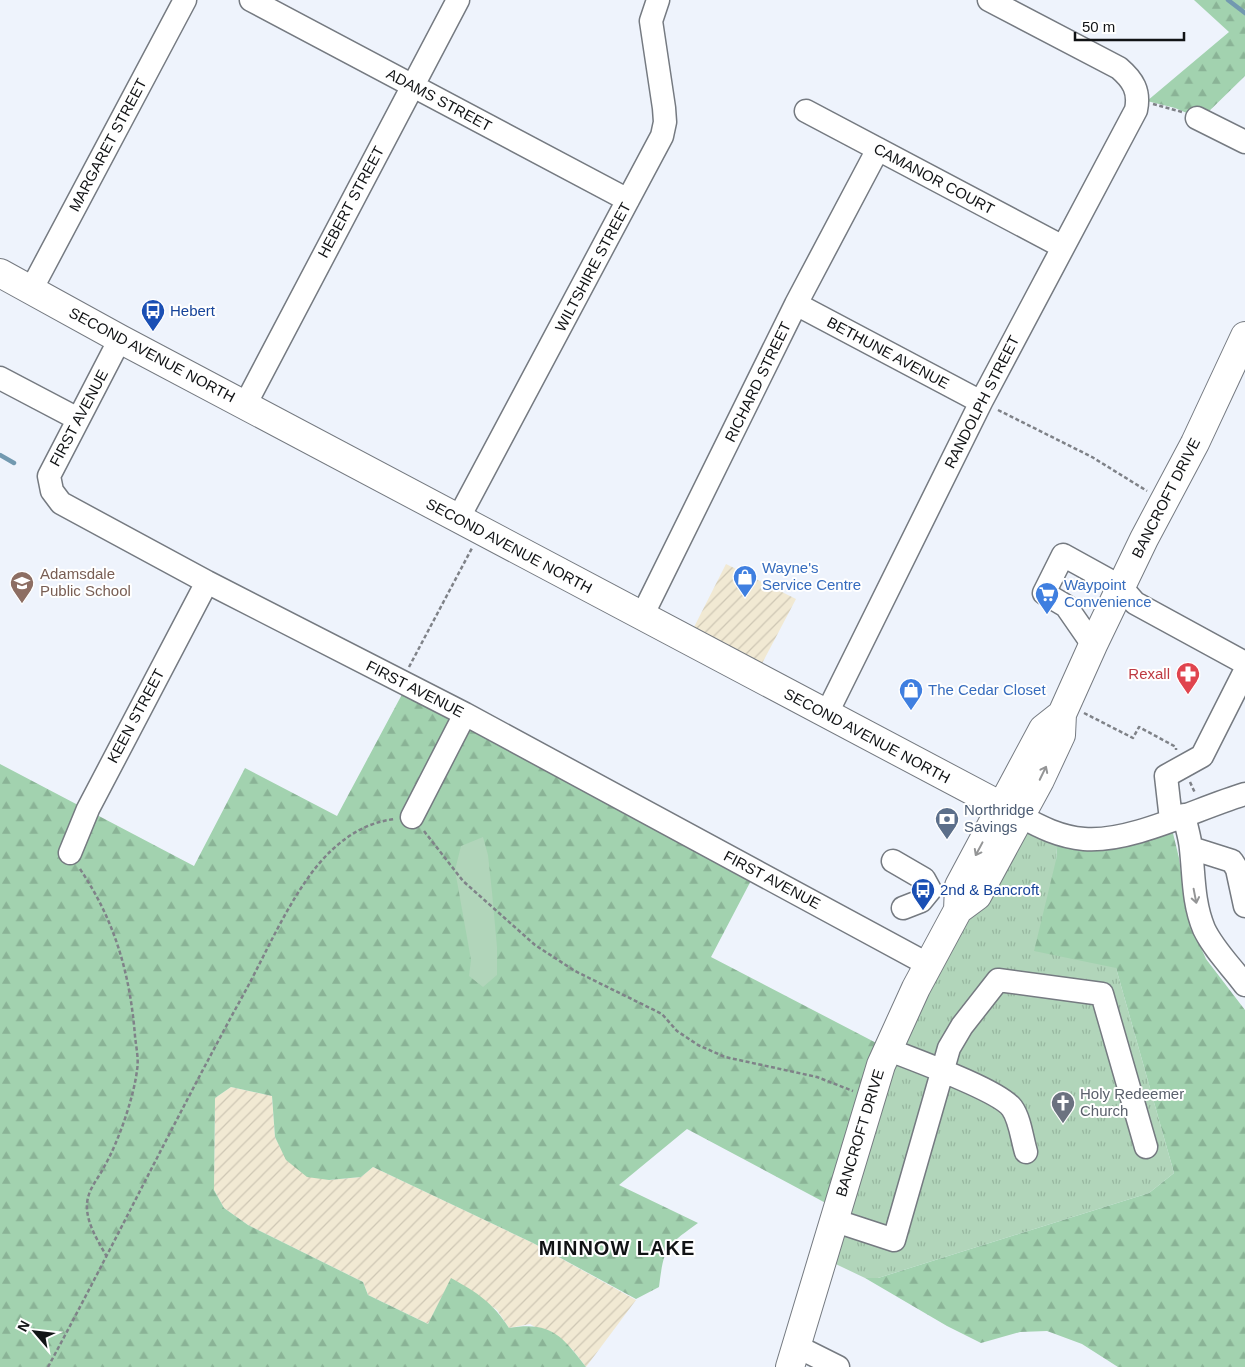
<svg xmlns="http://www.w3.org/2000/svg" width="1245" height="1367" viewBox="0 0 1245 1367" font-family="Arial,sans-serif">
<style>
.industrial{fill:url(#industrial-furrows)}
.grass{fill:url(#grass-tufts)}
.forest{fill:url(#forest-firs)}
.pitch{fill:#b1d5ba}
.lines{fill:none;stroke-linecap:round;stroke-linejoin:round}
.stream{stroke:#7299b0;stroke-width:4.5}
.minor-casing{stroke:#757a81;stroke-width:25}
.major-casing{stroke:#757a81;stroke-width:30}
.path{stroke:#7f8288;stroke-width:2.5;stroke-dasharray:4 2.5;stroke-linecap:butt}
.minor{stroke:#fff;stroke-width:22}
.major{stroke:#fff;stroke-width:28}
.oneway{stroke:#949596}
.labels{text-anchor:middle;stroke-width:4;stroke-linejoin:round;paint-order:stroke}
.street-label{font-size:15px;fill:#111315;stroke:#fff}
.transit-label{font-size:15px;fill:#164399;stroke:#fff;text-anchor:start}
.shop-label{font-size:15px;fill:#366cbe;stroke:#fff;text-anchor:start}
.education-label{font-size:15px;fill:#785e54;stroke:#fff;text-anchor:start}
.health-label{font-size:15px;fill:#be3a42;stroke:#fff;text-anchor:end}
.service-label{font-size:15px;fill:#4e5e75;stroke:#fff;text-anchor:start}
.worship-label{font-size:15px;fill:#5b616d;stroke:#fff;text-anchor:start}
.district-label{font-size:20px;font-weight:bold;letter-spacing:1px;fill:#111315;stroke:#fff}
</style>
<defs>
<pattern id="industrial-furrows" width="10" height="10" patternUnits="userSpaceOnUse" patternTransform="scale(1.25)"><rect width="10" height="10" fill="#f1e9d3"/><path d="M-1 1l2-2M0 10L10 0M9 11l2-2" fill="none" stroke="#cec7b4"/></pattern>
<pattern id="grass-tufts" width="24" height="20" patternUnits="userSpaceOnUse" patternTransform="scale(1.25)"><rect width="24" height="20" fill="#b1d5ba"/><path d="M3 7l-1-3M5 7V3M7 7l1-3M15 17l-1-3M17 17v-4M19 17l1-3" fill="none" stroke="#97b69f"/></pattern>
<pattern id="forest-firs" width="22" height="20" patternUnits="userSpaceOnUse" patternTransform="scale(1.25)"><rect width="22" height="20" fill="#a2d2af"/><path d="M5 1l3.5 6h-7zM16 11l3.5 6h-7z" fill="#8ab396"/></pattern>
</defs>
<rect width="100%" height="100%" fill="#eef3fc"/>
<path class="industrial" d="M726,564L796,599L756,675L688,639Z
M231,1087L272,1096L275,1137L287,1160L329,1180L361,1177L373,1167L533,1243L636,1300L586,1367L572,1349L530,1324L509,1328L497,1310L451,1279L428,1324L368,1295L363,1282L248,1225L224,1208L214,1190L215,1098Z"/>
<path class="grass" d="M1020,818L1058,836L1056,860L1116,968L1174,1173L1149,1193L878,1278H865L821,1257L865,1110Z"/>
<path class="forest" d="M1194,0H1245V76L1201,119L1175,108L1147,101L1229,32Z
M407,685L755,873L711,957L886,1048L835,1208L687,1129L619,1185L698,1223C666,1246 664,1247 659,1287L636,1299L533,1243L373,1167L361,1177L329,1180L307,1177L286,1160L275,1137L272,1096L231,1087L215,1098L214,1190L224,1208L248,1225L363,1282L368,1295L428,1324L451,1278C478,1293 492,1302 509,1328C551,1321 562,1336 586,1367H0V764L194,866L245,768L337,816Z
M1171,825L1179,858L1187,916L1206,959L1245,1010V1367H1118L1082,1344L1047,1331L1020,1332L981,1343L947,1326L865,1278H878L1149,1193L1174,1173L1116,968L1034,951L1056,860L1058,836Z"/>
<path class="pitch" d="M483,837L488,855L492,892L497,947V975L483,987L469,976L471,960L455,870L461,846Z"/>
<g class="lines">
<path class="stream" d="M1228,0L1245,13
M0,455L14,463"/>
<g class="minor-casing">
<path id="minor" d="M251,0L628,200
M806,111L1063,247
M1197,118L1245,142
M31,290L185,0
M796,304L981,402
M120,339L49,476L52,491L61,503L207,582L465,714L929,965
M0,378L78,419
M245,405L458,0
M458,519L662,136L665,122L664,108L651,21L658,0
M642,616L796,304L878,149
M1093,645L1066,606L1044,593L1063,555L1121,587L1135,603L1245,663
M826,715L981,402L1136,110C1140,91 1133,80 1119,68L989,0
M1184,815C1186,826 1190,837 1191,849C1194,876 1193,903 1204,929C1214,950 1231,966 1245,985
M1020,816C1040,827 1060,837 1084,839C1131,843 1198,808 1245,794
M412,817L465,714
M1171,820L1166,776L1202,756L1245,671
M1191,848L1232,861L1237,869L1245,906
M70,853L88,809L207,582
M893,861L924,879L930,890L921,901L903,908
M887,1049C912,1059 999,1090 1012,1108C1020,1119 1022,1139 1026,1152
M833,1220L894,1240L949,1048L962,1026L998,980L1102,994L1146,1147
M796,1346L838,1367"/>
</g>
<g class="major-casing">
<path id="major" d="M0,273L120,339L1020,816
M958,910L977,896L1040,780L1061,735L1062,714L1093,645L1144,539L1195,443L1245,336
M790,1367L881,1065L916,988L958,910L959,886L1043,729L1062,714"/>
</g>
<path class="path" d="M1153,104L1182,112
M998,410L1092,457L1147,491
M409,667L472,548
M1084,713L1133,738L1139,727L1176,747V750
M1190,782L1195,793
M424,831L463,881L535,945L575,971L662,1014L677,1031L698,1045L725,1057L817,1077L853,1091
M80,869C115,921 130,974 135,1036C136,1047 139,1059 137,1070C134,1097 118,1143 104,1167C98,1179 88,1189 87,1204C86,1223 98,1241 107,1257
M48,1367C116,1241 178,1113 247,988C270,945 297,882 332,850C350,833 370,822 395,819"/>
<use href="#minor" class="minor"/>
<use href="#major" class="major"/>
</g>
<defs><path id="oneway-shaft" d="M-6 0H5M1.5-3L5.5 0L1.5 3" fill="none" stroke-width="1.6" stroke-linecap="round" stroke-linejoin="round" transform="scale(1.25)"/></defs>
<g class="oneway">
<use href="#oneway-shaft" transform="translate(1043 773) rotate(-64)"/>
<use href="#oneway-shaft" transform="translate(979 849) rotate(118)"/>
<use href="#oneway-shaft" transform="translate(1195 896) rotate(79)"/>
</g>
<defs>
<g id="bus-pin" transform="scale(1.25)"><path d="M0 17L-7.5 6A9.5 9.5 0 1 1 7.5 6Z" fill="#1a4fb4" stroke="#fff"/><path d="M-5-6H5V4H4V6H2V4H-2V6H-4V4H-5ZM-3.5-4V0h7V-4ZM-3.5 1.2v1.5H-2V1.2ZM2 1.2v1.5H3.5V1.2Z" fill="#fff"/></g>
<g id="shop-pin" transform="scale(1.25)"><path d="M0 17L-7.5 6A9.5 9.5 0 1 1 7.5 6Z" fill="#3f7fe0" stroke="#fff"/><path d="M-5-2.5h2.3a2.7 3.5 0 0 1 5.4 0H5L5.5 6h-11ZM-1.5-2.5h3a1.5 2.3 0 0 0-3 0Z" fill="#fff"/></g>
<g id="school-pin" transform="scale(1.25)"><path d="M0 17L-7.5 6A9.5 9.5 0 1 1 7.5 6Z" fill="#8d6e63" stroke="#fff"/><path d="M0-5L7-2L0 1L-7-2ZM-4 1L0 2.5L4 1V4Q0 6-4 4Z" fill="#fff"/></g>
<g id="supermarket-pin" transform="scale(1.25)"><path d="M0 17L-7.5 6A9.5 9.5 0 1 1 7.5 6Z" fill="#3f7fe0" stroke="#fff"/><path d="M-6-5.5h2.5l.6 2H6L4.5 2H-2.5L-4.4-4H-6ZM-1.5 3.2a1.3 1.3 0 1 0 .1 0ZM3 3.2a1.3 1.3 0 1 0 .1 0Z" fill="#fff"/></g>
<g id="pharmacy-pin" transform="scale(1.25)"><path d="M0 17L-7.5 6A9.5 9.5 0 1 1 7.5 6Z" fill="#e0444e" stroke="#fff"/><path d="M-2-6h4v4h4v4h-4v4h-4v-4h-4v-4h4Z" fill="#fff"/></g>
<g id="bank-pin" transform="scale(1.25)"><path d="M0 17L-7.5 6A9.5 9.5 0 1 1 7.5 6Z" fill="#5c6f8a" stroke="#fff"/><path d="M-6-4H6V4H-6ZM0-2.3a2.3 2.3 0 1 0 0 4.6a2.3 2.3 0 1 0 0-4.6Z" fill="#fff"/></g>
<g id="church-pin" transform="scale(1.25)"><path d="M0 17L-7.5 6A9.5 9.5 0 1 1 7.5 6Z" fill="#6b7280" stroke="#fff"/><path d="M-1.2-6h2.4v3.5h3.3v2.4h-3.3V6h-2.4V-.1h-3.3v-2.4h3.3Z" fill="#fff"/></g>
</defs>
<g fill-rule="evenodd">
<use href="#bus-pin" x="153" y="311"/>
<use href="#shop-pin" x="745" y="577"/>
<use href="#school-pin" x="22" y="583"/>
<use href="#supermarket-pin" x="1047" y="594"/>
<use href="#pharmacy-pin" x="1188" y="674"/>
<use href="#shop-pin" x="911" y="690"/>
<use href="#bank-pin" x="947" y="819"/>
<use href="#bus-pin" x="923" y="890"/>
<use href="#church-pin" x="1063" y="1103"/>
</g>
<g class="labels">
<g class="street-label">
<text transform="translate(439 100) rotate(28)" y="5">ADAMS STREET</text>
<text transform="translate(108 145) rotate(-62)" y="5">MARGARET STREET</text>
<text transform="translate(934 179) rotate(28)" y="5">CAMANOR COURT</text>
<text transform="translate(351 202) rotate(-62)" y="5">HEBERT STREET</text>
<text transform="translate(593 267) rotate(-62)" y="5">WILTSHIRE STREET</text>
<text transform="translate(888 353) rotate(28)" y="5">BETHUNE AVENUE</text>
<text transform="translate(152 355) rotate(28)" y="5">SECOND AVENUE NORTH</text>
<text transform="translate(758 382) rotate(-64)" y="5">RICHARD STREET</text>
<text transform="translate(982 402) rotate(-63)" y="5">RANDOLPH STREET</text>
<text transform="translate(79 418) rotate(-62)" y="5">FIRST AVENUE</text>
<text transform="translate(1166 498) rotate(-63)" y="5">BANCROFT DRIVE</text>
<text transform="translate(509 546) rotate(28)" y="5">SECOND AVENUE NORTH</text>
<text transform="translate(415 689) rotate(27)" y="5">FIRST AVENUE</text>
<text transform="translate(136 716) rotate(-62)" y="5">KEEN STREET</text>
<text transform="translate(867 736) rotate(28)" y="5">SECOND AVENUE NORTH</text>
<text transform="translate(772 880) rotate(28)" y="5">FIRST AVENUE</text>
<text transform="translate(860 1133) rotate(-73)" y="5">BANCROFT DRIVE</text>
</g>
<g class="transit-label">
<text x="170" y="316">Hebert</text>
<text x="940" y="895">2nd &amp; Bancroft</text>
</g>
<g class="shop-label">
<text x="762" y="573">Wayne's<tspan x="762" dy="17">Service Centre</tspan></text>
<text x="1064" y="590">Waypoint<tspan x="1064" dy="17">Convenience</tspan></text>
<text x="928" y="695">The Cedar Closet</text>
</g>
<g class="education-label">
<text x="40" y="579">Adamsdale<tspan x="40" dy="17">Public School</tspan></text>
</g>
<g class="health-label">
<text x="1170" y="679">Rexall</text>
</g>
<g class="service-label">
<text x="964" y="815">Northridge<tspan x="964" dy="17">Savings</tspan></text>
</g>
<g class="worship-label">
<text x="1080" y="1099">Holy Redeemer<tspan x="1080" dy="17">Church</tspan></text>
</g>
<g class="district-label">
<text x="617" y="1255">MINNOW LAKE</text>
</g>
</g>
<g transform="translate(35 1332) rotate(298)" stroke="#ffffff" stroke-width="4" paint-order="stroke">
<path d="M0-4L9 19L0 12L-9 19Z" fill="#111315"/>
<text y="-8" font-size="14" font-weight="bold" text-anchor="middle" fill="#111315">N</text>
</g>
<path d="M1075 32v8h109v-8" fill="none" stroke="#111315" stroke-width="2.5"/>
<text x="1082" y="32" font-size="15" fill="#111315" stroke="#ffffff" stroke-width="4" paint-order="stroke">50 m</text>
</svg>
